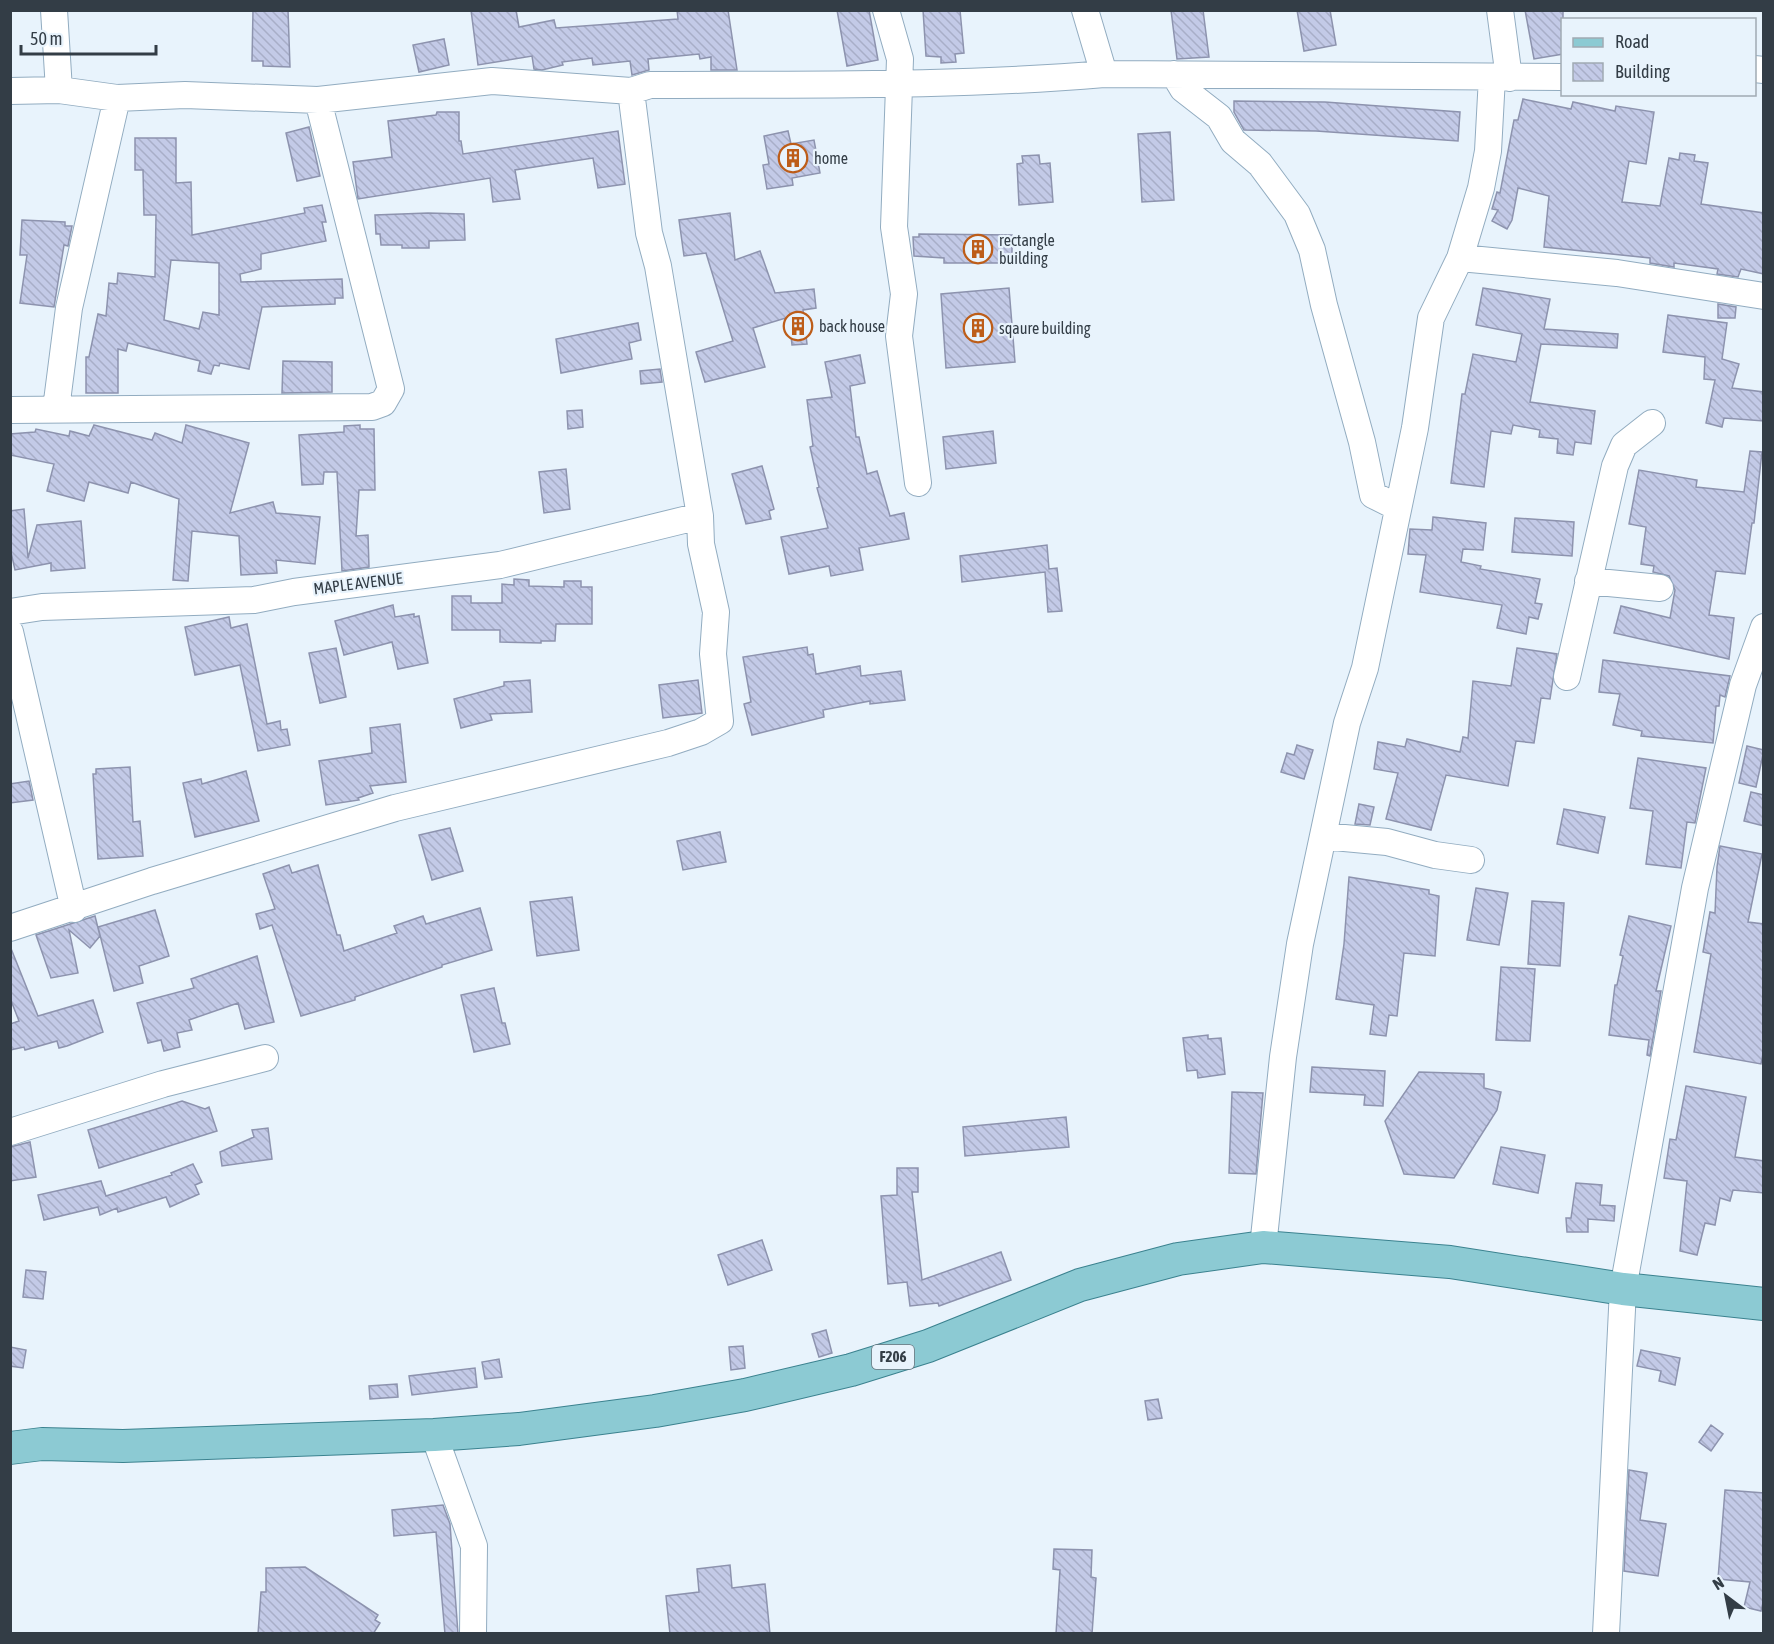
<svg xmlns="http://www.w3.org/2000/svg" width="1774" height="1644" viewBox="0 0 1774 1644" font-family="'Asap Condensed',sans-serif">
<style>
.building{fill:url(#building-back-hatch);stroke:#8d93ae;stroke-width:1.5;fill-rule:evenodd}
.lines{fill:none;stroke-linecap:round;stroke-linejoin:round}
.minor-casing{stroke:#92acc0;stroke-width:28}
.major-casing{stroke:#3b828f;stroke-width:34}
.minor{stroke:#fff;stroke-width:26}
.major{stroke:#8ccad3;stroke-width:32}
.labels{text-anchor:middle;stroke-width:4.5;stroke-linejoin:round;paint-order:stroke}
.shield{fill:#e8f3fc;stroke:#69747d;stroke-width:1.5}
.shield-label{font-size:15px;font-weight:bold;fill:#333d46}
.poi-label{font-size:16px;fill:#333d46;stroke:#e8f3fc;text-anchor:start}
.street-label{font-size:16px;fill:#333d46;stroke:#e8f3fc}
</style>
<defs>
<pattern id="building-back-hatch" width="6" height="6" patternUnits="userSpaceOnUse" patternTransform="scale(1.5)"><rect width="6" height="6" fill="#c3cae7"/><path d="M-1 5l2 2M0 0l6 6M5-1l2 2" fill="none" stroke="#a8aec8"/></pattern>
</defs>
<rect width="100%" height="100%" fill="#e8f3fc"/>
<path class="building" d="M253,10H288L290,67L263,66V61H252Z
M471,10H516L519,27L554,20L556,28L678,19L677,10H728L737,70H711V57L700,59L699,54L648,59L649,70L632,75L630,61L593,65L592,58L562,62L563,65L542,70L534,69L532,56L478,65Z
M837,10H869L878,60L847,66Z
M923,10H960L964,53L955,54L956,62L941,63V57L926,56Z
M1171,10H1203L1209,57L1177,59Z
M1297,10H1330L1336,45L1304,51Z
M1525,10H1563V54L1534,59Z
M444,39L449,65L419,72L413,45Z
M1523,99L1571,109L1573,102L1615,111L1616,106L1654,112L1646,164L1629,161L1622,202L1660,206L1669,158L1679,160L1680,153L1695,155L1694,161L1708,163L1701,204L1764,213V274L1741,269L1738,277L1717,274L1718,269L1674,263V267L1650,263V258L1544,247L1549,196L1518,188L1512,220L1507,229L1492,221L1498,210L1492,209L1497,192L1500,193L1514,120H1518Z
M1234,101L1325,102L1460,112L1458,141L1316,131L1244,130L1234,112Z
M437,112H459V141H461L463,154L618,131L625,184L598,188L593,158L515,170L520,199L493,202L490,178L358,199L353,162L392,157L388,121L436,115Z
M309,127L320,176L297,181L286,133Z
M788,131L791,144L814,140L820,173L792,178L793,185L767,189L763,165L769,164L764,136Z
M1170,132L1174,200L1142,202L1138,134Z
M135,138H176V183L191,182L192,235L305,213L304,208L322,205L326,222H322L326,241L261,254V269L240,274L241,282L342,279L343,298H335V304L262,307L249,369L220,363L219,366L214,365L211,374L198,371L200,361L128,343L126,351L118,349V393H86V357H89L98,314L106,316L109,283L117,284L118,273L155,277L156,215H144L143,170H135ZM171,260L219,263V315L203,312L199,329L164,320Z
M1039,155L1040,164L1050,163L1053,202L1019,205L1017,164L1023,163L1022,156Z
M428,213L464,214L465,240L429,241V248H402V245H381L380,234H376L375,215Z
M730,213L735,260L760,251L775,293L814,289L816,308L803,310L807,344L792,345L789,317L753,328L765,367L705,382L696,352L733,341L706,253L684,256L679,220Z
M22,220L65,222V226H72L68,246L64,245L54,307L20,303L27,255H20Z
M919,234L1012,235V263H944V258L914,256L913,237H919Z
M1009,288L1015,362L946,368L941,294Z
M1483,288L1550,299L1544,329L1618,334L1617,348L1541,344L1530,402L1595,411L1591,444L1575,442L1573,455L1557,453L1558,439L1539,437L1540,430L1513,425L1511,434L1491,431L1484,487L1451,483L1462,394H1465L1473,354L1516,362L1522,334L1476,325Z
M1718,304L1736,307L1735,318H1718Z
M1668,315L1727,323L1722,359L1739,364L1732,388L1764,392V421L1724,418L1722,427L1706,423L1715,380L1704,379L1705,357L1663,352Z
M638,323L641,340L629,343L632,359L561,373L556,339Z
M860,355L865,383L850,386L856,437H859L867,474L877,471L890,516L904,513L909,539L859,548L863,570L831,576L829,566L789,574L781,537L828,528L817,488L819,487L810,447L813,446L807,400L832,397L825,362Z
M283,361L332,362V392L282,393Z
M660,369L662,382L641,384L640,371Z
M582,410L583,427L568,429L567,411Z
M94,425L152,440L155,433L182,443L186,425L249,443L230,513L273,502L276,513L320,517L315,564L276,560L277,573L241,575L239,536L192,531L188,581L173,580L179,499L131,482L128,493L89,482L84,501L47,491L54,464L10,455V434L35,432L36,429L69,436L70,431L89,436Z
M360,425V429H374L375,490H359L356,536L368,535L369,567L342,571L337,472H324L323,484L302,485L299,435L344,432V426Z
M993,431L996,463L946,469L943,437Z
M1750,451L1762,452L1754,523H1752L1745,574L1716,571L1709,615L1734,618L1729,659L1614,633L1621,606L1670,618L1675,590L1669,576L1653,572L1654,566L1641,564L1646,527L1629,524L1639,470L1697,480L1696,487L1744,492Z
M762,466L774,509L769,511L771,519L746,524L732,474Z
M566,469L570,509L544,513L539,472Z
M24,509L28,558L37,525L81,521L85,568L51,571V563L15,570L10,548V511Z
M1433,517L1486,523L1483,550L1463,549L1461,562L1481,566L1480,569L1540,579L1535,603L1542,604L1538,619L1529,617L1526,634L1497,628L1502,605L1420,592L1426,555L1408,554L1410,529L1432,530Z
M1515,518L1574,522L1572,556L1512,552Z
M1047,545L1049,569L1057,568L1062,611L1048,612L1045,572L962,582L960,556Z
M514,579L529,580V586L564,587V581H581V587H592V624H556L555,641H541V643L500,642V630H452V596H471V603H502V584L514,585Z
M393,605L395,617L414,614V617L419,616L428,663L398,669L392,642L344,655L335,621Z
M229,617L231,628L247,624L267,724L280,721L281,730L287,729L290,745L258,751L240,665L195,675L185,627Z
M807,647L808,655L813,654L816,674L860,666L861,676L901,671L905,700L870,704V701L823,710L824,717L752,735L744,704L751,702L743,657Z
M336,648L346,697L320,703L309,653Z
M1517,648L1557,654L1550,699L1541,698L1534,743L1516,741L1508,786L1446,775L1431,830L1386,819L1398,773L1374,769L1378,742L1405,747L1407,739L1460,752L1463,737L1468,738L1473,681L1511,686Z
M1603,660L1730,676L1725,697L1720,695L1719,706H1716L1713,743L1641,736L1642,731L1613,725L1620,694L1599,692Z
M530,680L532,712L490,714L492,720L461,728L454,699L504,686V682Z
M698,680L702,713L663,718L659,685Z
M400,724L406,782L370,786L373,793L358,798L359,800L326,805L319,761L372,753L370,728Z
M1297,745L1313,750L1304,779L1281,772L1287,753L1294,755Z
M1747,746L1764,750L1756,787L1739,783Z
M1638,758L1706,768L1695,823L1687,822L1681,868L1646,864L1653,811L1630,808Z
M130,767L133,822L140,821L143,856L98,859L93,774H96V769Z
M246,771L259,821L195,837L183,783L201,779L202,784Z
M29,781L33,800L10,803V784Z
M1751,792L1764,795V826L1744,821Z
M1359,804L1374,807L1370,825L1355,824Z
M1564,809L1605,817L1598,853L1557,844Z
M450,828L463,871L432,880L419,835Z
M720,832L726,862L683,870L677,841Z
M1720,846L1762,854L1748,922L1764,924V1049L1761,1064L1694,1052L1711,954L1703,952L1710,912L1715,913L1717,867Z
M289,865L292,873L318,865L337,935H340L344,951L397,933L394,926L423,916L426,924L480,908L492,950L442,965V967L355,997V1000L301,1016L272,925L260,929L256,914L275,909L263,874Z
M1349,877L1429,890V894L1439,896L1435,956L1404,953L1397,1016L1389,1015L1386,1036L1370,1034L1374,1005L1336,999L1344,944Z
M1476,888L1508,893L1499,945L1467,940Z
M572,897L579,950L537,956L530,902Z
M1532,901L1564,903L1560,966L1528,964Z
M155,910L169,956L139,966L143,983L114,991L98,927Z
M95,916L100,936L90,948L69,930L78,973L51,978L36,935Z
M1629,916L1671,926L1656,991H1661L1650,1056L1647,1055L1649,1040L1609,1035L1615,985H1617L1623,956L1620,955Z
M10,946L38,1016L93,1000L103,1032L67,1046L59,1048L57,1041L25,1050L24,1047L10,1050V1024L19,1021L10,998Z
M257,956L274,1022L245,1029L238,1003L189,1020L192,1030L177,1033L180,1047L164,1051L161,1040L148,1043L137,1003L194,988L191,979Z
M1501,967L1535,969L1530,1041L1496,1040Z
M494,988L502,1023H505L510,1044L474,1052L461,995Z
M1208,1035V1039L1221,1038L1225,1074L1198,1078L1197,1070L1187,1071L1183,1038Z
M1312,1067L1385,1071L1383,1106L1364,1105L1365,1095L1310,1092Z
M1419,1072L1484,1074V1088L1501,1092L1497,1110L1454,1178L1404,1174L1385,1121Z
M1686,1086L1746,1097L1735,1157L1764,1161V1193L1733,1190L1730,1201L1720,1198L1715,1225L1705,1223L1697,1255L1680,1251L1687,1181L1664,1178L1670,1139L1676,1140Z
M1232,1092L1263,1093L1256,1174L1229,1173Z
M182,1101L205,1109L209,1107L217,1131L99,1168L88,1130Z
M1066,1117L1069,1147L965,1156L963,1127Z
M268,1128L272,1159L222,1166L220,1152L254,1137L252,1130Z
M30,1142L36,1177L10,1181V1147Z
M1501,1147L1545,1155L1538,1193L1493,1184Z
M193,1164L202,1182L195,1185L199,1194L170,1207L166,1197L118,1212L117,1208L100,1215L98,1207L44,1220L38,1195L101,1181L106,1196L172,1175L171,1173Z
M897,1168H918V1192H912L922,1280L1001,1252L1011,1280L939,1306L938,1303L910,1306L907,1282L888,1284L881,1196L897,1195Z
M1576,1183L1602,1185L1600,1205L1615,1206L1614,1221L1588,1219V1232H1567L1566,1218H1571Z
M762,1240L772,1270L728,1285L718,1255Z
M26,1270L46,1272L43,1299L23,1297Z
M826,1330L832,1353L819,1357L812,1334Z
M743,1346L745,1368L731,1370L729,1347Z
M10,1347L26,1350L23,1368L10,1366Z
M1641,1350L1680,1358L1675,1385L1659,1381L1661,1371L1637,1366Z
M499,1359L502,1377L485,1379L482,1362Z
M475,1368L477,1387L412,1395L409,1376Z
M397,1384L398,1397L370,1399L369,1386Z
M1158,1399L1162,1418L1148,1420L1145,1401Z
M1711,1425L1723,1434L1711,1451L1699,1442Z
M1629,1470L1647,1473L1640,1520L1666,1524L1658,1576L1624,1571Z
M1725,1490L1764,1493V1599L1761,1611L1744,1607L1750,1582L1718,1579Z
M443,1505L450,1524L458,1634H445L436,1532L394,1536L392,1510Z
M1054,1549L1092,1550L1091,1577L1096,1578L1092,1634H1056L1060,1570L1053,1569Z
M730,1565L732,1588L765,1584L770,1634H670L666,1596L699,1592L697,1569Z
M305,1567L378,1615L375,1620L380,1623L373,1634H258L261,1592H266V1568Z"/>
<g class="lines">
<g class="minor-casing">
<path id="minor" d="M54,10L59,90
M886,10L900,59L894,227L904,294L899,336L918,483
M1085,10L1104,74
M1500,10L1509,78
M1754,69L1764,70
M1174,74L1183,89L1219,117L1233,141L1260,164L1297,214L1312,250L1324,305L1362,442L1373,495L1397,507
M10,91L59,90L117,98L185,95L318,100L492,81L631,91L650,85C801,84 953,87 1104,74L1562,77
M1460,258L1617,273L1764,296
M56,409L69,308L117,98
M10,410L372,407L383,403L391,389L318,100
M1588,581L1660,588
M10,612L42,607L254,600L294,592L500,565L700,516
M10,632L74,909
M1567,677L1615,466L1624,445L1652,423
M1323,836L1387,842L1435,855L1471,860
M10,928L152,881L395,808L668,743L701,732L720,721L713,654L716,612L701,544L700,516L658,266L649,233L631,91
M10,1132L163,1084L265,1058
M1263,1247L1283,1057L1300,944L1347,723L1365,668L1415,428L1431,318L1460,258L1481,188L1488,151L1492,77
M434,1435L474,1546L473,1634
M1606,1634L1623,1289L1695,888L1743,685L1764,627"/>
</g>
<g class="major-casing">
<path id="major" d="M10,1448L42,1444L123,1446L434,1435L519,1429L655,1411L745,1395L851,1370L928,1346L1080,1285L1178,1259L1263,1247L1450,1262L1623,1289L1764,1304"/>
</g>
<use href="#minor" class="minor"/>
<use href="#major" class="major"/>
</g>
<defs>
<g id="building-ring" transform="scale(1.5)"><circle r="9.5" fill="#e8f3fc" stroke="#bd5d19" stroke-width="1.5"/><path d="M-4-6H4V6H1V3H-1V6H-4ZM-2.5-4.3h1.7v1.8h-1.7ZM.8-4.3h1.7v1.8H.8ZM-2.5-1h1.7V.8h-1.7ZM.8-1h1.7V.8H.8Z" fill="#bd5d19"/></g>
</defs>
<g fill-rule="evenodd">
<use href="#building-ring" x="793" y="158"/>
<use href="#building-ring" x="978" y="249"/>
<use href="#building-ring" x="798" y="326"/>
<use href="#building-ring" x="978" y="328"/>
</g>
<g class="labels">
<rect class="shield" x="872" y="1345" width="42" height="24" rx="4.5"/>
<g class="shield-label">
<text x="893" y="1362">F206</text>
</g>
<g class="poi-label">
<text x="814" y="164">home</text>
<text x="999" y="246">rectangle<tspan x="999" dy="18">building</tspan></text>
<text x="819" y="332">back house</text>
<text x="999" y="334">sqaure building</text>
</g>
<g class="street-label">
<text transform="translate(358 583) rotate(-7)" y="6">MAPLE AVENUE</text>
</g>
</g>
<rect width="1774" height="1644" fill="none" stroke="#333d46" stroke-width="24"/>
<rect x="1561" y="18" width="195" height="78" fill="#e8f3fc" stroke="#a0aab3" stroke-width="1.5"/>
<rect x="1573" y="38" width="30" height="9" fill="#8ccad3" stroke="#a0aab3" stroke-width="1.5"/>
<text x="1615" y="48" font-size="18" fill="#333d46">Road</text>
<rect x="1573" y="63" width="30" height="18" fill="url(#building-back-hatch)" stroke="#a0aab3" stroke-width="1.5"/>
<text x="1615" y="78" font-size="18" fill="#333d46">Building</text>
<g transform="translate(1726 1596) rotate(328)" stroke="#e8f3fc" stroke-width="4.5" paint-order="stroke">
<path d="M0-4.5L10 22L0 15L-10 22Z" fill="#333d46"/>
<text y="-9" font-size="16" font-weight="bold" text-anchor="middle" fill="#333d46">N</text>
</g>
<path d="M21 45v9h135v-9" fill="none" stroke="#333d46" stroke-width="3"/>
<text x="30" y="45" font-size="18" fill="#333d46" stroke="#e8f3fc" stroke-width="4.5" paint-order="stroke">50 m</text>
</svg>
